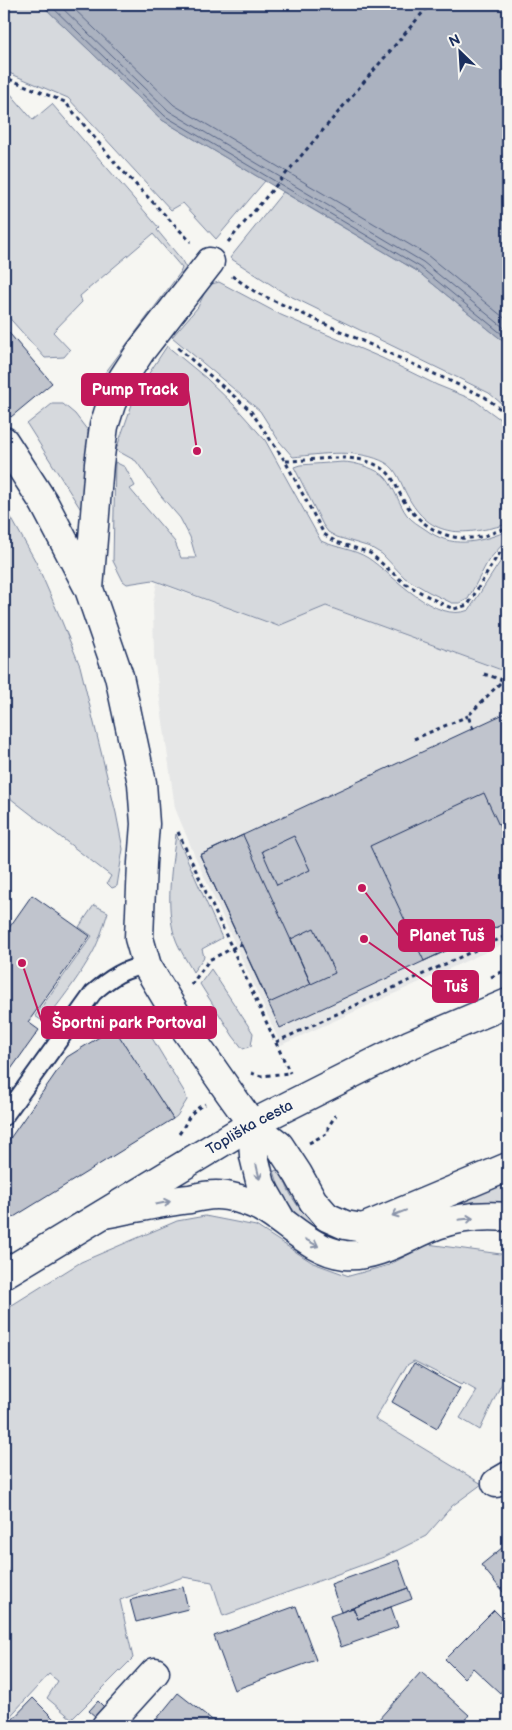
<svg xmlns="http://www.w3.org/2000/svg" width="512" height="1730" viewBox="0 0 512 1730" font-family="'Balsamiq Sans',sans-serif">
<style>
.built{fill:#e6e7e7}
.green{fill:#d6d9dd;stroke:#78849e}
.water{fill:#abb2c0;stroke:#717e99}
.lines{fill:none;stroke-linecap:round;stroke-linejoin:round}
.shore{stroke:#556385;stroke-width:1}
.building{fill:#c0c4cd;stroke:#1b2f5e}
.service-casing{stroke:#1b2f5e;stroke-width:20}
.minor-casing{stroke:#1b2f5e;stroke-width:31}
.secondary-casing{stroke:#1b2f5e;stroke-width:31}
.path{stroke:#1b2f5e;stroke-width:3;stroke-dasharray:4 4;stroke-linecap:butt}
.service{stroke:#f6f6f2;stroke-width:16}
.minor{stroke:#f6f6f2;stroke-width:28}
.secondary{stroke:#f6f6f2;stroke-width:28}
.oneway{stroke:#8892a8}
.labels{text-anchor:middle;stroke-width:4.5;stroke-linejoin:round;paint-order:stroke}
.street-label{font-size:15px;fill:#1b2f5e;stroke:#f6f6f2}
.leader{fill:none;stroke:#c2185b;stroke-width:2}
.callout-dot{fill:#c2185b;stroke:#f6f6f2;stroke-width:2}
.callout{fill:#c2185b;stroke:#c2185b;stroke-width:2}
.callout-label{font-size:16px;text-anchor:middle;font-weight:bold;fill:#fff}
</style>
<rect width="100%" height="100%" fill="#f6f6f2"/>
<filter id="ink" filterUnits="userSpaceOnUse"><feTurbulence type="fractalNoise" baseFrequency=".02" numOctaves="2"/><feDisplacementMap in="SourceGraphic" scale="10" xChannelSelector="R" yChannelSelector="G"/><feConvolveMatrix kernelMatrix="1 2 1 2 8 2 1 2 1" color-interpolation-filters="sRGB"/></filter>
<g filter="url(#ink)">
<path class="built" d="M157,583L277,626L325,606L508,673V942L281,1045L194,854L175,808L154,657L153,603Z"/>
<path class="green" d="M4,4H41L162,120L265,181L216,239L183,203L171,210L68,98L9,73L4,67Z
M4,86L33,120L52,104L159,228L157,230L181,259L187,270L97,403H93L87,397L180,273L182,268L153,234L80,296L82,302L53,332L70,350L64,357L45,358L4,312Z
M283,192L417,271L508,345V409L489,393L284,293L230,258Z
M219,282L281,315L382,358L437,385L474,400L508,425V524C465,535 431,541 407,495C401,484 397,469 386,463C359,448 322,454 293,457L279,441L260,411L172,337L198,307L208,285Z
M167,346L206,378L234,405L265,440L321,541C336,548 354,549 368,558C394,575 435,624 469,610L498,565L508,551V671L507,672L326,606L278,626L153,580L127,584L123,581L113,561L115,462L125,467L135,486L130,489L175,542L181,558H196L190,537L180,518L161,496L136,461L116,450L136,393Z
M52,404H63L75,414L91,435L85,516L27,424Z
M343,462C354,462 379,469 386,478C395,489 399,504 407,515C412,521 419,525 425,529C452,549 476,543 505,532L508,533V538L488,561L468,599L460,603H452L429,592L405,578L382,554L370,547L337,537L328,532L323,525L294,467L300,465Z
M4,505L36,562L62,622L80,666L116,813L123,849L117,886L112,888L107,883L111,876L6,795L4,796Z
M176,834L222,938L202,949L204,957L193,972C186,959 176,945 173,930C166,901 172,864 176,834Z
M94,905L108,912C103,928 98,945 89,959C76,981 60,1002 44,1022L35,1016L92,936L79,927Z
M211,969L253,1033L251,1046L243,1049L233,1036L200,984Z
M118,1007L131,1010L140,1018L185,1093L187,1100L177,1116L173,1119L114,1029L105,1034L98,1025L99,1017L107,1010Z
M278,1170C284,1177 285,1183 289,1191C296,1206 308,1219 320,1229L505,1178C504,1188 508,1195 508,1205L347,1245L319,1235L302,1222L281,1193L274,1171Z
M205,1216L256,1226L313,1263L349,1276L389,1265L413,1252L420,1243L508,1255V1372L506,1374L480,1430L460,1418L477,1391L463,1383L461,1385L414,1361L407,1365L375,1419L482,1484L452,1506L426,1536L384,1557L223,1616L212,1582L183,1577L120,1600L133,1658L72,1719L47,1698L58,1681L49,1674L4,1723V1576L8,1569L4,1567V1310L81,1262L177,1221Z"/>
<path class="water" d="M41,4H508V345L417,271L162,120Z"/>
<g class="lines">
<path class="shore" d="M49,4L165,116L420,267L508,339
M58,4L169,111L423,262L508,331
M69,4L174,105L427,255L508,321"/>
</g>
<path class="building" d="M4,327L52,383L11,417L4,409Z
M508,712V922L280,1028L200,855Z
M484,793L508,845V922L424,961L370,846Z
M243,835L311,984L269,1003L200,855Z
M294,836L310,870L277,885L262,851Z
M32,895L90,936L28,1022L39,1030L4,1079V935Z
M314,928L335,973L311,984L291,939Z
M114,1028L173,1119L4,1223V1147L67,1057Z
M414,1363L460,1389L437,1428L392,1402Z
M508,1543V1598L481,1565Z
M398,1560L408,1588L341,1612L331,1584Z
M183,1587L188,1609L136,1622L130,1600Z
M408,1588L412,1599L358,1619L353,1608Z
M296,1606L316,1660L234,1690L214,1636Z
M391,1607L398,1627L341,1647L330,1616L353,1608L358,1619Z
M494,1610L508,1624V1683L500,1693L473,1668L464,1678L445,1659Z
M421,1672L469,1715L460,1726H384L378,1720Z
M178,1693L220,1726H151Z
M33,1698L61,1726H6Z
M98,1701L105,1708L96,1717L89,1711Z"/>
<g class="lines">
<g class="service-casing">
<path id="service" d="M4,1117L93,993C109,979 125,967 147,966"/>
</g>
<g class="minor-casing">
<path id="minor" d="M4,441L44,503L89,589L119,676L142,783L145,824L142,863L139,938L147,966L183,1026L229,1092L252,1124L279,1145L298,1174L313,1201L327,1217L345,1225L363,1228L508,1167
M89,589L99,464L104,426L111,404L123,378L140,352L210,262
M252,1124L254,1156L261,1185L280,1218
M104,1214C133,1209 161,1202 190,1199C198,1197 208,1195 216,1195C229,1195 248,1201 260,1207C288,1222 311,1251 345,1255C377,1258 408,1236 437,1225C459,1217 485,1215 508,1217
M496,1483L508,1476
M106,1726L155,1672"/>
</g>
<g class="secondary-casing">
<g id="secondary">
<path id="s1" d="M4,1274L252,1124L409,1045L508,1003"/>
</g>
</g>
<path class="path" d="M4,73L9,79L65,102L117,165L191,242
M228,242L430,4
M232,276L257,293L485,397L508,415
M178,348L250,410L285,461L324,534L336,542L370,553L404,583L440,603L454,609L468,605L496,558L508,543
M286,461C317,461 352,451 380,467C392,473 396,486 402,498C418,525 447,543 479,537C489,535 498,530 508,528
M484,674L503,680L508,678
M473,729L468,716L503,680
M414,739L468,716
M178,832L290,1073
M491,977L508,969
M191,985L209,960L241,944
M276,1042L508,935
M251,1073L261,1076L289,1073
M179,1134C190,1119 186,1114 205,1104
M309,1143L328,1133V1127L336,1115"/>
<use href="#service" class="service"/>
<use href="#minor" class="minor"/>
<use href="#secondary" class="secondary"/>
</g>
<defs><path id="oneway-shaft" d="M-6 0H5M1.5-3L5.5 0L1.5 3" fill="none" stroke-width="1.6" stroke-linecap="round" stroke-linejoin="round" transform="scale(1.25)"/></defs>
<g class="oneway">
<use href="#oneway-shaft" transform="translate(258 1172) rotate(77)"/>
<use href="#oneway-shaft" transform="translate(163 1203) rotate(-11)"/>
<use href="#oneway-shaft" transform="translate(399 1213) rotate(159)"/>
<use href="#oneway-shaft" transform="translate(466 1219) rotate(-6)"/>
<use href="#oneway-shaft" transform="translate(312 1243) rotate(28)"/>
</g>
</g>
<g class="labels">
<g class="street-label">
<text dy="5" stroke="none"><textPath href="#s1" startOffset="286">Topliška cesta</textPath></text>
</g>
</g>
<path class="leader" d="M197 451L188 390M362 888L399 936M364 939L433 987M22 963L42 1022"/>
<g class="callout-dot">
<circle cx="197" cy="451" r="5"/>
<circle cx="362" cy="888" r="5"/>
<circle cx="364" cy="939" r="5"/>
<circle cx="22" cy="963" r="5"/>
</g>
<g class="callout">
<rect x="82" y="374" width="106" height="31" rx="5"/>
<rect x="399" y="920" width="95" height="31" rx="5"/>
<rect x="433" y="971" width="45" height="31" rx="5"/>
<rect x="42" y="1007" width="174" height="31" rx="5"/>
</g>
<g class="callout-label">
<text x="135" y="395">Pump Track</text>
<text x="447" y="941">Planet Tuš</text>
<text x="456" y="992">Tuš</text>
<text x="129" y="1028">Športni park Portoval</text>
</g>
<rect width="512" height="1730" fill="none" stroke="#f6f6f2" stroke-width="20"/>
<rect x="10" y="10" width="492" height="1710" fill="none" stroke="#1b2f5e" stroke-width="2" filter="url(#ink)"/>
<g transform="translate(460 52) rotate(335)" stroke="#f6f6f2" stroke-width="4" paint-order="stroke">
<path d="M0-4L9 19L0 12L-9 19Z" fill="#1b2f5e"/>
<text y="-8" font-size="14" font-weight="bold" text-anchor="middle" fill="#1b2f5e">N</text>
</g>
</svg>
